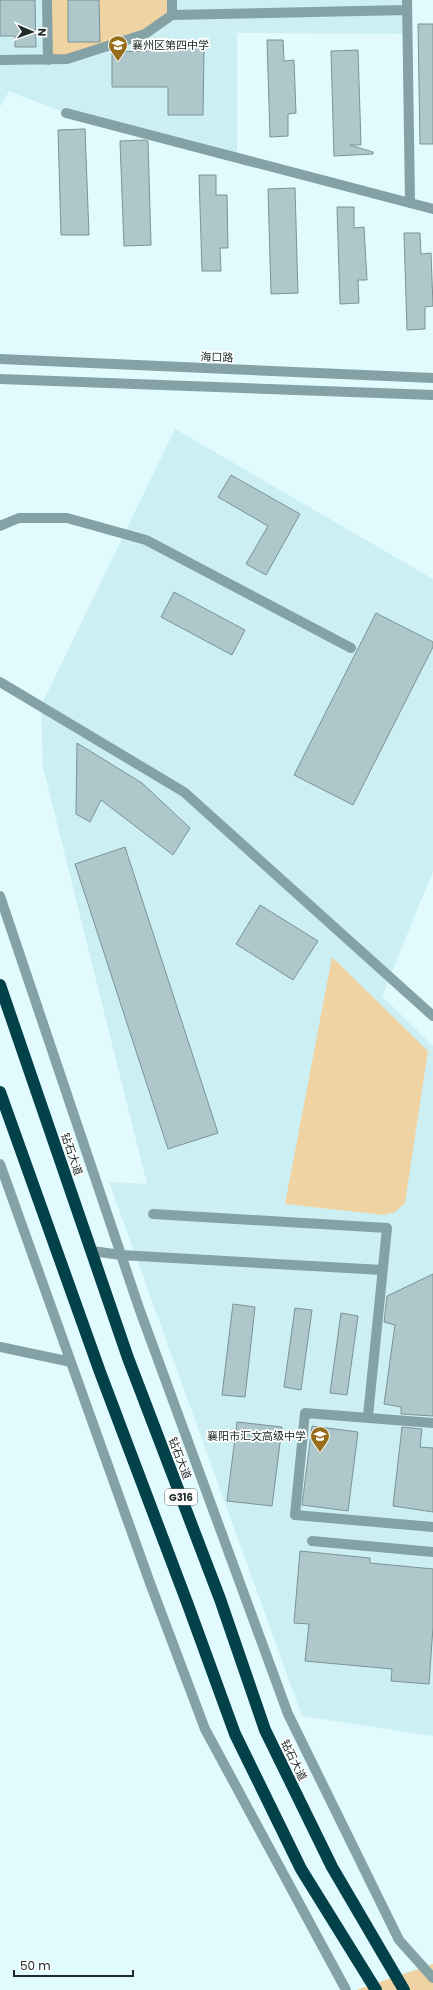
<svg xmlns="http://www.w3.org/2000/svg" width="433" height="1990" viewBox="0 0 433 1990" font-family="Poppins,'Noto Sans SC',sans-serif">
<style>
.built{fill:#cceff4}
.green{fill:#f0d3a3}
.building{fill:#aec7cb;stroke:#7b9296}
.lines{fill:none;stroke-linecap:round;stroke-linejoin:round}
.minor{stroke:#84a1a5;stroke-width:10}
.highway{stroke:#024149;stroke-width:12}
.labels{text-anchor:middle;stroke-width:3.5;stroke-linejoin:round;paint-order:stroke}
.shield{fill:#fff;stroke:#646b6b;stroke-width:1}
.shield-label{font-size:10px;font-weight:bold;fill:#212b2c}
.poi-label{font-size:11px;fill:#212b2c;stroke:#fff;text-anchor:start}
.street-label{font-size:11px;fill:#212b2c;stroke:#fff}
</style>
<rect width="100%" height="100%" fill="#e0fafe"/>
<path class="built" d="M0,0H407V34L237,33V158L66,113L9,91L0,107Z
M175,429L433,579V871L382,996L433,1046V1736L302,1716L109,1182L147,1184L43,767L41,706Z"/>
<path class="green" d="M47,0H172V15L145,34L48,60Z
M332,957L428,1051L405,1203L395,1212L384,1215L285,1204Z
M433,1964V1990H356Z"/>
<path class="building" d="M0,0H35L36,47H15V36H0Z
M68,0H99L100,42H68Z
M418,24H433V144H420Z
M267,40H283L284,61L294,60L296,113L288,114V136L270,137Z
M169,47H204L203,115H168V87H112V52L169,50Z
M358,50L361,145H350L373,152V154L334,156L331,51Z
M85,129L89,235H61L58,130Z
M145,140L148,141L151,245L124,246L120,141Z
M199,175H216V195H227L228,248H220L221,271H202Z
M295,188L298,293L271,294L268,189Z
M337,207H354V228L364,227L367,280H358L359,303L340,304Z
M404,233H420L421,254L431,253L433,306L425,307V329L407,330Z
M231,475L300,514L266,575L246,564L268,526L218,497Z
M174,592L245,630L232,655L161,617Z
M376,613L433,642V647L353,805L294,775Z
M77,743L142,783L190,828L173,855L101,800L90,822L76,814Z
M125,847L218,1133L168,1149L75,864Z
M260,905L318,941L293,980L236,944Z
M433,1274V1416L401,1414V1407L384,1404L395,1325L384,1322L387,1296Z
M233,1304L255,1307L245,1397L222,1395Z
M295,1308L312,1310L301,1390L284,1387Z
M341,1313L358,1316L347,1395L330,1393Z
M237,1422L282,1427L272,1506L227,1501Z
M312,1426L358,1432L348,1511L302,1505Z
M402,1427L422,1429L420,1447L433,1448V1512L393,1506Z
M300,1551L370,1558V1563L433,1569V1627L429,1684L391,1681L392,1669L305,1661L309,1624L294,1623Z"/>
<g class="lines">
<path class="minor" d="M47,0L48,60
M172,0V15L407,10
M407,0L410,203L433,209
M0,60L67,59L145,34L172,15
M66,113L410,203
M0,359L433,378
M0,379L433,395
M0,526L19,518H67L146,540L351,648
M0,682L184,792L433,1016
M0,896L139,1308L288,1714L399,1940L433,1978
M0,1164L150,1583L205,1729L346,1990
M153,1214L387,1228L368,1416
M92,1251L121,1255L382,1270
M0,1347L71,1362
M433,1423L305,1413L295,1515L433,1527
M312,1541L433,1552"/>
<path class="highway" d="M0,985L128,1358L220,1599L265,1730L332,1867L404,1990
M0,1092L100,1372L188,1605L235,1734L301,1869L376,1990"/>
</g>
<defs>
<g id="school-pin" transform="scale(1)"><path d="M0 17L-7.5 6A9.5 9.5 0 1 1 7.5 6Z" fill="#966d18" stroke="#fff"/><path d="M0-5L7-2L0 1L-7-2ZM-4 1L0 2.5L4 1V4Q0 6-4 4Z" fill="#fff"/></g>
</defs>
<g fill-rule="evenodd">
<use href="#school-pin" x="118" y="45"/>
<use href="#school-pin" x="320" y="1436"/>
</g>
<g class="labels">
<rect class="shield" x="165" y="1489" width="32" height="16" rx="3"/>
<g class="shield-label">
<text x="181" y="1501">G316</text>
</g>
<g class="poi-label">
<text x="132" y="49">襄州区第四中学</text>
<text x="306" y="1440" text-anchor="end">襄阳市汇文高级中学</text>
</g>
<g class="street-label">
<text transform="translate(217 357) rotate(2)" y="4">海口路</text>
<text transform="translate(72 1154) rotate(71)" y="4">钻石大道</text>
<text transform="translate(180 1458) rotate(69)" y="4">钻石大道</text>
<text transform="translate(294 1760) rotate(64)" y="4">钻石大道</text>
</g>
</g>
<g transform="translate(32 32) rotate(92)" stroke="#ffffff" stroke-width="3" paint-order="stroke">
<path d="M0-3L7 15L0 10L-7 15Z" fill="#212b2c"/>
<text y="-6" font-size="11" font-weight="bold" text-anchor="middle" fill="#212b2c">N</text>
</g>
<path d="M14 1970v6h119v-6" fill="none" stroke="#212b2c" stroke-width="2"/>
<text x="20" y="1970" font-size="12" fill="#212b2c" stroke="#ffffff" stroke-width="3" paint-order="stroke">50 m</text>
</svg>
